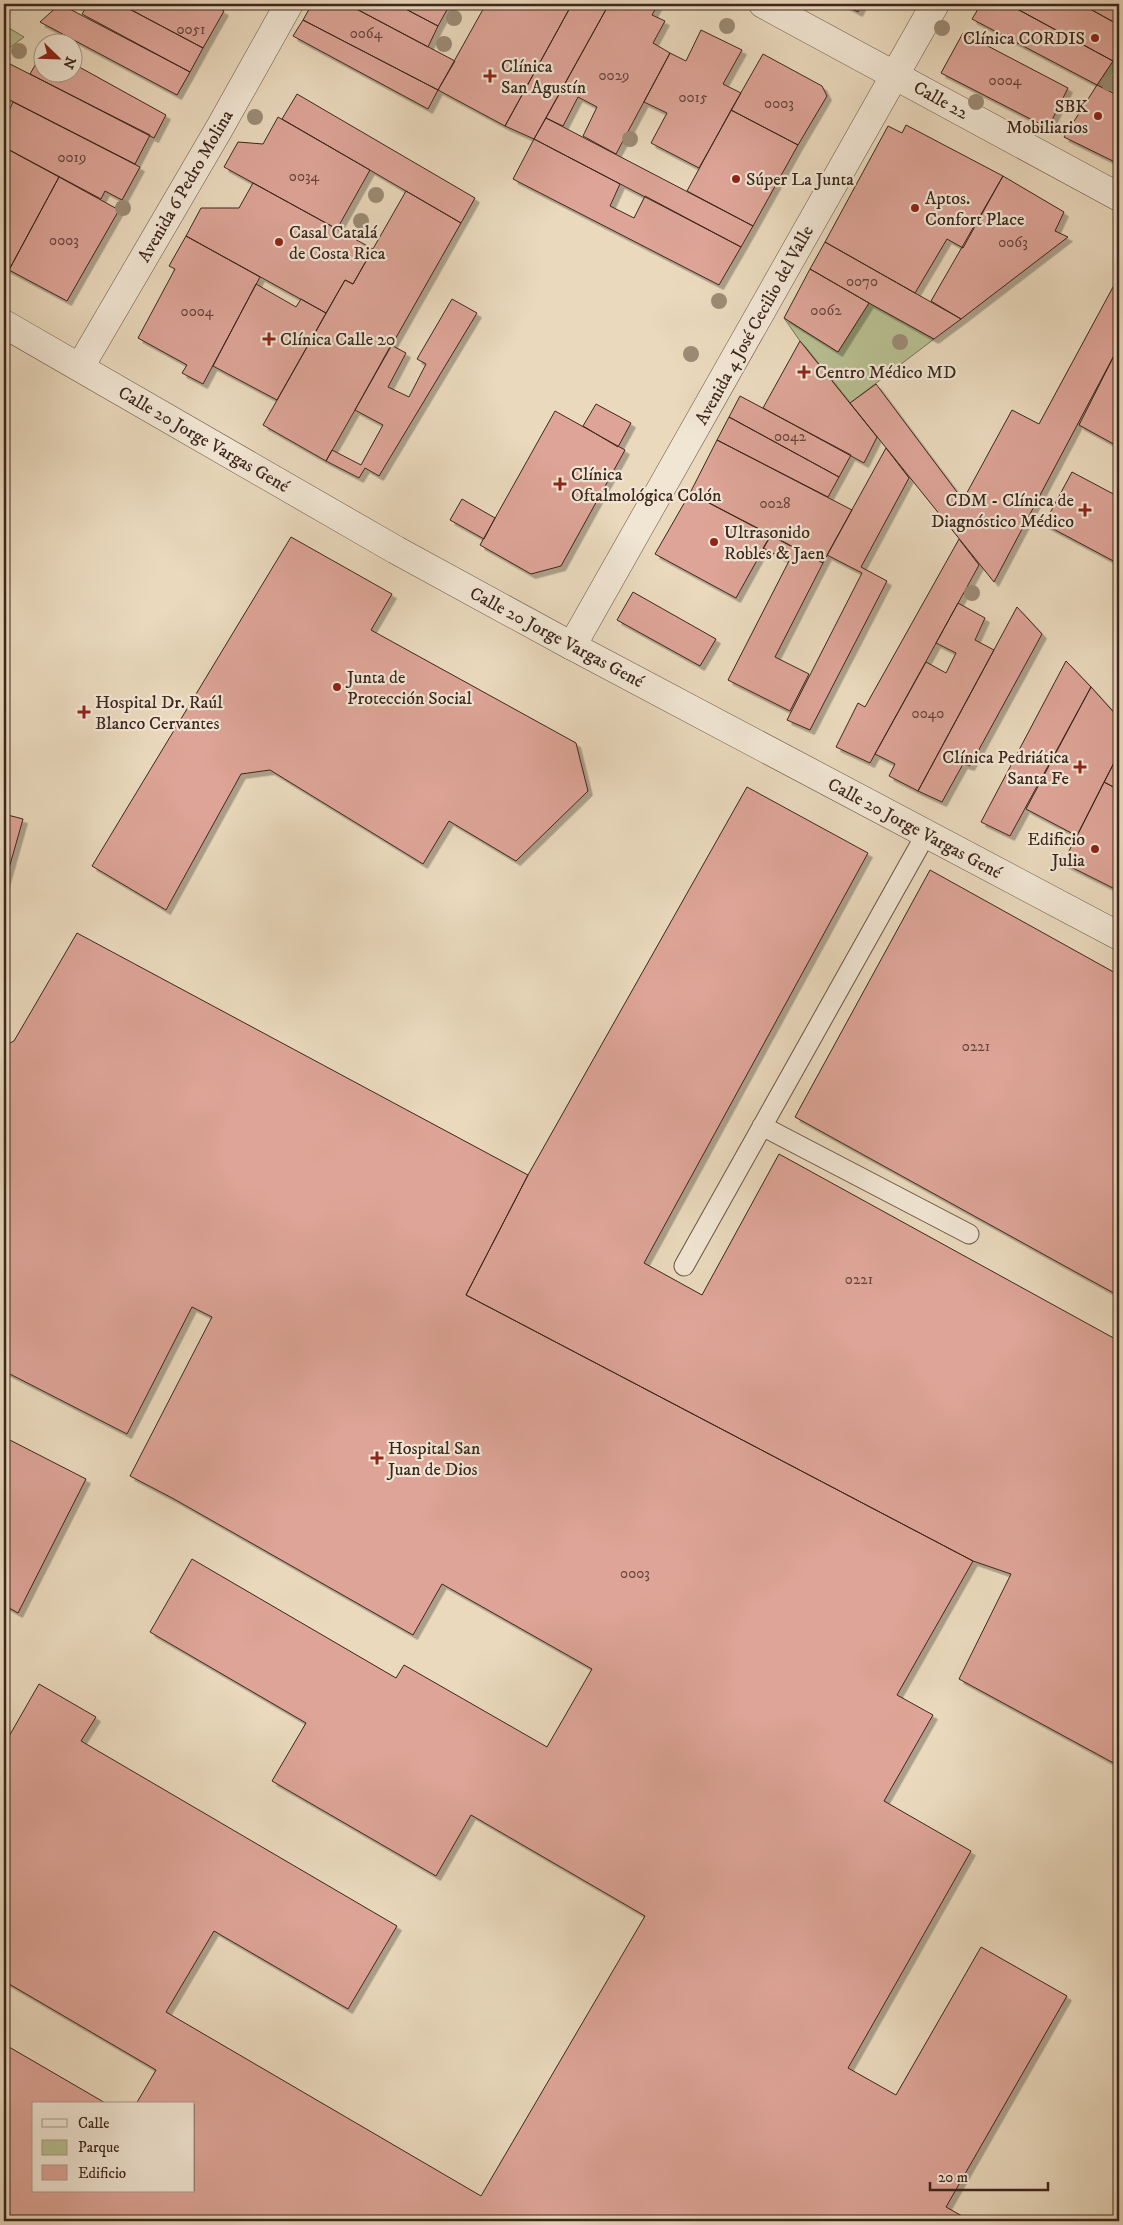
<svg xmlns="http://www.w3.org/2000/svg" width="1123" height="2225" viewBox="0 0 1123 2225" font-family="'IM FELL DW Pica',serif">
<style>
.green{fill:#b7bf91;stroke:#7a7257}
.building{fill:#dda497;stroke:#3d261d;filter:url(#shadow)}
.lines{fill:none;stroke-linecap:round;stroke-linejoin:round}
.service-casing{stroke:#685345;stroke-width:21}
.minor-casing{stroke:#685345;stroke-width:29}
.tertiary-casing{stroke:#685345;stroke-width:29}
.service{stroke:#f1e6d4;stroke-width:19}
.minor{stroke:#f1e6d4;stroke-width:28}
.tertiary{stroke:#f1e6d4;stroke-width:28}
.tree{fill:#9c8b75}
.poi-dot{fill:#8f2418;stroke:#f1e6d4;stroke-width:2}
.labels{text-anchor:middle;stroke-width:4.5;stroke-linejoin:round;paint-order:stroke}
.number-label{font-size:15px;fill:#65463c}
.poi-label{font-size:18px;fill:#3d261d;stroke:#f1e6d4;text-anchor:start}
.street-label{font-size:18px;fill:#3d261d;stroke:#f1e6d4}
</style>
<defs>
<filter id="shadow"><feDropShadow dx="4.5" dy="4.5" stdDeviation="0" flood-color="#0004"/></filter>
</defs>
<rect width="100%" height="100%" fill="#ead9bd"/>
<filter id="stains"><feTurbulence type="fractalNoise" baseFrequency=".004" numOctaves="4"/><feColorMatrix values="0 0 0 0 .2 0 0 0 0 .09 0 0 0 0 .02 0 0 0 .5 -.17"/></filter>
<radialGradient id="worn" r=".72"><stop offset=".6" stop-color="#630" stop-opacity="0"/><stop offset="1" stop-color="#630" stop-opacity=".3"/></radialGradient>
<path class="green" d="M4,25L24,37L4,52Z
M1119,52V96L1097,85Z
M869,303L934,339L850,403L800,341L784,318L838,352Z"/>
<path class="building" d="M60,4L190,72L177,95L40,22Z
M88,4H120L203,48L190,72L82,14Z
M120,4H211L224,11L203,48Z
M312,4H347L455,61L438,90L303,20Z
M347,4H396L438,26L428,47Z
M396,4H444L449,6L438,26Z
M486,4H572L505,126L438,90Z
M572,4H609L534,139L505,126Z
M609,4H658L652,15L665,21L653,43L670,53L616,154L583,136L597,107L578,97L563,126L546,118Z
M843,4H862L858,12Z
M981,4H1008L1113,61L1097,85L972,19Z
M1008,4H1081L1119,25V51L1113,61Z
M1081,4H1119V25Z
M303,20L438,90L428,109L293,36Z
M701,30L742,50L723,84L741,93L699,168L651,143L667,113L644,102L670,53L686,61Z
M963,33L1068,88L1048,128L941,73Z
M42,53V72H72V63L166,115L154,138L30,74Z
M763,54L822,86L827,96L798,145L731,110Z
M4,61L150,135L135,164L4,97Z
M1097,85L1119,96V164L1064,137Z
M297,94L475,198L461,223L282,119Z
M13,102L140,167L122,200L105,191L101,199L4,147V136L10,125L4,121Z
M731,110L798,145L753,226L687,191Z
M278,117L370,170L337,229L224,167L238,142L263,144Z
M546,118L753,226L741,247L534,139Z
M906,125L1003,176L963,248L947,239L915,293L825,242L888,126L902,133Z
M534,139L620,184L610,206L634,218L645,196L741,247L719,285L513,179Z
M9,150L59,177L9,270L4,267V160Z
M1003,176L1064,212L1055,231L1068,237L961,319L931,301Z
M59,177L119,210L67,301L9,270Z
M253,183L373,249L353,284L345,280L326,313L186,236L201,208H239Z
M406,191L461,223L326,461L263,425L345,280L353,284Z
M186,236L260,277L203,384L182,373L187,365L138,338L175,269L169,266Z
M825,242L915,293L961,319L934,339L869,303L810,269Z
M810,269L869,303L838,352L784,318Z
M1119,276V346L994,582L850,403L876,384L963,500L1012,410L1039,424Z
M256,284L296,307L301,299L326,313L277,400L213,366Z
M452,299L477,313L379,476L365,468L359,478L326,461L332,450L361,465L383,425L355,410L391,345L406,353L388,387L409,397L426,364L417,359Z
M800,341L877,437L864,463L763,408Z
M1119,346V447L1079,425Z
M740,396L851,455L839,477L729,417Z
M596,404L631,423L618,447L583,426Z
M555,411L625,450L561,566L531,574L480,545Z
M729,417L839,477L828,497L717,440Z
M717,440L852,510L823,563L690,493Z
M886,448L909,478L861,567L887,581L810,730L787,720L862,573L827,555Z
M1072,472L1119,497V564L1044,524Z
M690,493L771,535L736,598L655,554Z
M462,499L495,518L484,539L450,520Z
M771,535L823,563L775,657L809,674L790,711L728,680L789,561L763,548Z
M291,537L392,594L371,630L576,743L588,791L516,861L449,821L423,864L270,770L241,774L166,910L92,866Z
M959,539L979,565L870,763L836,747L858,703L865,707Z
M633,592L716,639L700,666L617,620Z
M958,603L985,618L975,640L994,650L918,791L889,776L895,764L875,754L926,662L946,673L956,653L936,643Z
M1017,607L1042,634L970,766L963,764L942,802L918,791Z
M1066,661L1091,687L1010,836L981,822Z
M1091,687L1119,718V753L1077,836L1026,809Z
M1119,753V790L1104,782Z
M1104,782L1119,790V891L1063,863Z
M747,787L868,853L644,1263L702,1295L779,1154L1119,1341V1766L959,1679L1011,1574L973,1561L466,1295L528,1175Z
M4,814L23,819L4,886Z
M930,870L1119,975V1296L795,1117Z
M77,933L528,1175L466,1295L973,1561L897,1695L933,1715L884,1801L971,1851L848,2068L896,2095L981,1947L1067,1996L946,2207L971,2221H4V2044L107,2104H34V2191H194V2104H136L156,2070L4,1981V1745L39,1684L96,1717L81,1741L397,1926L348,2009L214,1931L166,2012L481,2196L645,1916L471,1815L436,1876L272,1781L306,1723L150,1632L192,1559L396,1678L404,1665L547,1747L592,1669L442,1584L413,1635L174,1499L130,1476L212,1317L192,1307L127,1434L4,1371V1046L14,1041Z
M4,1437L86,1479L18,1613L4,1605Z"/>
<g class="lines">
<g class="service-casing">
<path id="service" d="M762,1126L969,1234
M684,1266L926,834"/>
</g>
<g class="minor-casing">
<path id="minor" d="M763,4L1119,197
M80,367L219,129L289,4
M572,646L1119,936"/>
</g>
<g class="tertiary-casing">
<path id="tertiary" d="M4,324L396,550L572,646L935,4"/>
</g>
<use href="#service" class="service"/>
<use href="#minor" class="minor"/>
<use href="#tertiary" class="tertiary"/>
</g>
<g class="tree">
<circle cx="454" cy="18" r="8"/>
<circle cx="727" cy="26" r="8"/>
<circle cx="942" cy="28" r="8"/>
<circle cx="444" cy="44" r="8"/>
<circle cx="19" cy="51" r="8"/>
<circle cx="1109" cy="83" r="8"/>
<circle cx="976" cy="102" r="8"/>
<circle cx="255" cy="117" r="8"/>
<circle cx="630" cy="139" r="8"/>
<circle cx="376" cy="195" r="8"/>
<circle cx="123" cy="208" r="8"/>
<circle cx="361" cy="221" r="8"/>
<circle cx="719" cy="301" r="8"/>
<circle cx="900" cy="342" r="8"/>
<circle cx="691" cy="354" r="8"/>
<circle cx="972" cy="593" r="8"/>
</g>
<g class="poi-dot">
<circle cx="1095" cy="38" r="5"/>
<path d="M487.5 68.5h5v5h5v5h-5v5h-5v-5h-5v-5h5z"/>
<circle cx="1098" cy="116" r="5"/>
<circle cx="736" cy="179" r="5"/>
<circle cx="915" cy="208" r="5"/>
<circle cx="279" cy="242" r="5"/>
<path d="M266.5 331.5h5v5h5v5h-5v5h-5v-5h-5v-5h5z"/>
<path d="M801.5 364.5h5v5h5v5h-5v5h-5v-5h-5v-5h5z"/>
<path d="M557.5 476.5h5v5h5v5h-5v5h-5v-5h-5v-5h5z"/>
<path d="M1082.5 502.5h5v5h5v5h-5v5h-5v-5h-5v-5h5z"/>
<circle cx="714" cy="542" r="5"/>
<circle cx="337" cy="687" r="5"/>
<path d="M81.5 704.5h5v5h5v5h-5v5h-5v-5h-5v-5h5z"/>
<path d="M1077.5 759.5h5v5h5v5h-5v5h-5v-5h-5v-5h5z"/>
<circle cx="1095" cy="849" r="5"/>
<path d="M374.5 1450.5h5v5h5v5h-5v5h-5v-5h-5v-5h5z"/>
</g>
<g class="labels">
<g class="number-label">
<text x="191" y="34">0051</text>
<text x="366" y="38">0064</text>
<text x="614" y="80">0029</text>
<text x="1005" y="85">0004</text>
<text x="693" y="102">0015</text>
<text x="779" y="108">0003</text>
<text x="72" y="162">0019</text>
<text x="304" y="181">0034</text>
<text x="64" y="245">0003</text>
<text x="1013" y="247">0063</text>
<text x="862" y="286">0070</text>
<text x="826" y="315">0062</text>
<text x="197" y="316">0004</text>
<text x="790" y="441">0042</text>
<text x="775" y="508">0028</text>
<text x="928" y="718">0040</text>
<text x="976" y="1051">0221</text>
<text x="859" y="1284">0221</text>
<text x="635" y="1578">0003</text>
</g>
<g class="poi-label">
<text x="1085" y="44" text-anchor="end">Clínica CORDIS</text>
<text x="501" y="72">Clínica<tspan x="501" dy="21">San Agustín</tspan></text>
<text x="1088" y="112" text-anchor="end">SBK<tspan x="1088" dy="21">Mobiliarios</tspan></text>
<text x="746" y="185">Súper La Junta</text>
<text x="925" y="204">Aptos.<tspan x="925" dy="21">Confort Place</tspan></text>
<text x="289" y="238">Casal Catalá<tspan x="289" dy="21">de Costa Rica</tspan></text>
<text x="280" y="345">Clínica Calle 20</text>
<text x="815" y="378">Centro Médico MD</text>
<text x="571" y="480">Clínica<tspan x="571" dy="21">Oftalmológica Colón</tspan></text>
<text x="1074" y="506" text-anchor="end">CDM - Clínica de<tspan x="1074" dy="21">Diagnóstico Médico</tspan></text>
<text x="724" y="538">Ultrasonido<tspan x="724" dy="21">Robles &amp; Jaen</tspan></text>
<text x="347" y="683">Junta de<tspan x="347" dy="21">Protección Social</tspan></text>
<text x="95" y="708">Hospital Dr. Raúl<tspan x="95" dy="21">Blanco Cervantes</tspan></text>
<text x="1069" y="763" text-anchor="end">Clínica Pedriática<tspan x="1069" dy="21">Santa Fe</tspan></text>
<text x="1085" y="845" text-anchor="end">Edificio<tspan x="1085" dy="21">Julia</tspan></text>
<text x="388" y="1454">Hospital San<tspan x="388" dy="21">Juan de Dios</tspan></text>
</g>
<g class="street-label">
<text transform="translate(941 100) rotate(29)" y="6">Calle 22</text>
<text transform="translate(185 186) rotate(-60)" y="6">Avenida 6 Pedro Molina</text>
<text transform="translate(754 325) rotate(-61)" y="6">Avenida 4 José Cecilio del Valle</text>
<text transform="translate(204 439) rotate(30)" y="6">Calle 20 Jorge Vargas Gené</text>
<text transform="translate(557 637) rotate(28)" y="6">Calle 20 Jorge Vargas Gené</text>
<text transform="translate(915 828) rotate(28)" y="6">Calle 20 Jorge Vargas Gené</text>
</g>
</g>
<rect width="1123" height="2225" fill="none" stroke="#ead9bd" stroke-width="20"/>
<rect x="5" y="5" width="1113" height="2215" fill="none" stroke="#3d261d" stroke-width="2.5"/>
<rect x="10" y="10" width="1103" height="2205" fill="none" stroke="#3d261d"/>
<rect x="32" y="2102" width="162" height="90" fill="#f1e6d4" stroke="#a9998b"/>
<rect x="42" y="2119" width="25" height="8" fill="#f1e6d4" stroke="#a9998b"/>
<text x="78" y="2128" font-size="15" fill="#3d261d">Calle</text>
<rect x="42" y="2140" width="25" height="15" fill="#b7bf91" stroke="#a9998b"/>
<text x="78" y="2152" font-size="15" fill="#3d261d">Parque</text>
<rect x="42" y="2165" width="25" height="15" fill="#dda497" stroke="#a9998b"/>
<text x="78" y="2178" font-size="15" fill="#3d261d">Edificio</text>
<g transform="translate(58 58) rotate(113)"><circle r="24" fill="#f1e6d4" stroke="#a9998b"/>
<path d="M0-4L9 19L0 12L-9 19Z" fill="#8f2418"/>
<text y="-8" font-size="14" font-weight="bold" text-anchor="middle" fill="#3d261d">N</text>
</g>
<path d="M930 2182v8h118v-8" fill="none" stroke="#3d261d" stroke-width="2.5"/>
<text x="938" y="2182" font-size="15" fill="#3d261d" stroke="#f1e6d4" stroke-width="4" paint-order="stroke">20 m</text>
<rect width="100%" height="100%" filter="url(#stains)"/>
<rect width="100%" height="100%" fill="url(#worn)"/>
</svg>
